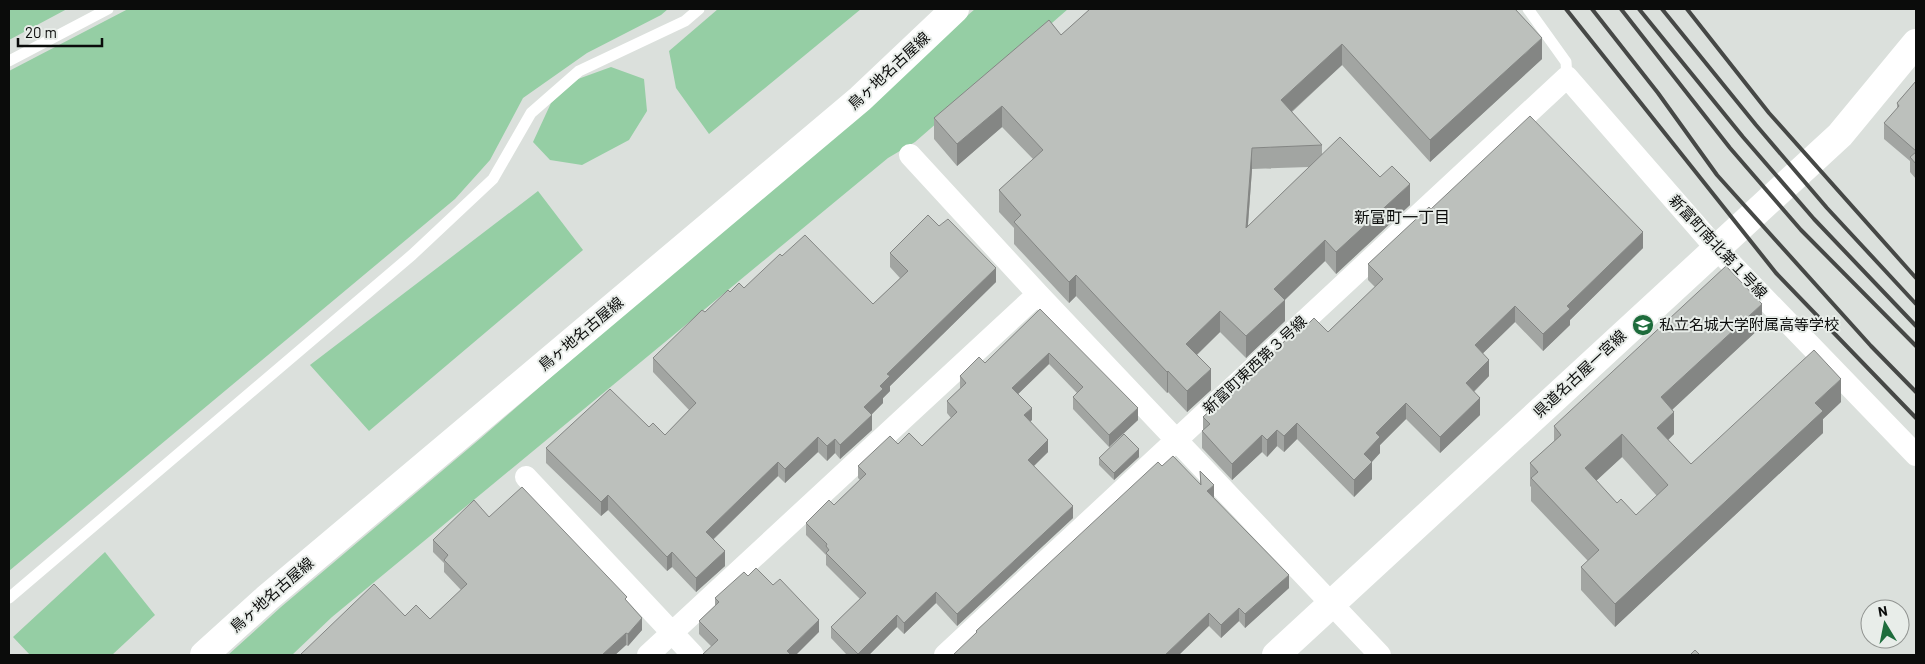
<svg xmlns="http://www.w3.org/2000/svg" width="1925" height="664" viewBox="0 0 1925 664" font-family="Barlow,'Noto Sans JP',sans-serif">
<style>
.green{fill:#95cea4}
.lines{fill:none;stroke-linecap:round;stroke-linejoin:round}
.service{stroke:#fff;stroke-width:11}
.minor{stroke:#fff;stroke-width:22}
.secondary{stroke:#fff;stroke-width:28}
.rail{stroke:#464846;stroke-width:4}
.wall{fill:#a2a5a2;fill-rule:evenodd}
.shaded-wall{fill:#848684}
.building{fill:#bcc0bc;stroke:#848684;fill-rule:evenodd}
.labels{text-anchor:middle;stroke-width:4;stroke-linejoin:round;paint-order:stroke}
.street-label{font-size:15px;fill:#0b0c0b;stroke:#e8ede9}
.poi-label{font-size:15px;fill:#0b0c0b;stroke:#e8ede9;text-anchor:start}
.neighbourhood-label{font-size:16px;fill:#0b0c0b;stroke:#e8ede9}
</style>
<rect width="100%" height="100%" fill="#dbe0dc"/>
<path class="green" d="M9,9H67L9,40Z
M128,9H668L661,15L587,53L523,98L490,160L455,199L9,571V71Z
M718,9H861L709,134L676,88L669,51Z
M975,9H1068L915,142L888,158L332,617L292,655H228L281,607L481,438Z
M611,67L644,79L647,111L629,140L582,165L550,160L533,142L551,103L578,79Z
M538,191L583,250L369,431L310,365Z
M105,552L155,615L112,655H30L13,637Z"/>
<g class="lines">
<path class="service" d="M1528,9L1566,62L1567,77
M9,61L108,9
M9,598L412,255L493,179L531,113L579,71L685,21L699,9"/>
<path class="minor" d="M910,155L1038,294L1380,655
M526,477L693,655
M648,655L1038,294
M945,655L1567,77L1716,248L1916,455"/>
<path class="secondary" d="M204,655L267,598L860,99L955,9
M1276,655L1840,135L1916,43"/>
<path class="rail" d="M1566,9L1776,273L1916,418
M1592,9L1658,93L1717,175L1871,346L1916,392
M1621,9L1730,148L1801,230L1916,346
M1639,9L1743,137L1814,219L1916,326
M1662,9L1756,125L1827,208L1916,304
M1687,9L1769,113L1916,278"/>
</g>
<path class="wall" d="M1090,9L1542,59L1430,162L1342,65L1292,112L1322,145V154L1380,177L1410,205L1336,274L1325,261L1285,300V321L1246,358L1220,332L1197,355L1211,390L1187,412L1168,392L1167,393L1076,296L1069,303L1014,244V228L999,212V190L1033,159L1002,127L957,166L934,139V118L1061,35ZM1309,167L1248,226L1252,169Z
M1916,81V179L1910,172V161L1884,139V123L1897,109V103Z
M1431,209L1643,248L1570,320V325L1543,351L1515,322L1483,353L1489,376L1474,392L1480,415L1440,453L1406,419L1380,445V453L1372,462V479L1354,497L1297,439L1284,452L1277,446L1267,457L1262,452L1232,480L1202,448V431L1203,430V417L1305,327L1328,332L1375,287L1368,280V264Z
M890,253L996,282L890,386V391L883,398V403L871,415L872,430L840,459L835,453L827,461L818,452L785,483L778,476L714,539L725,566L696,592L672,567L667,571L608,510L601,516L546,463V448L649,427L665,435L689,410L653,372V358L705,312L730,292L744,288L782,256L873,304L900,278L890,267Z
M1040,309L1138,420L1109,447L1073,409V397L1077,393L1049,364L1018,394L1032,420L1030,421L1048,452L1033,466L1073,518L957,626L936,603L904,634L897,627L869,655H847L831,638V627L860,599L826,565V555L806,535V523L834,505L860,480L858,478V466L898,444L922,446L951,418L947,413V401L960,389V376L985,363Z
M1762,326L1672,410L1674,434L1668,440L1691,464L1841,402L1823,419V433L1615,627L1581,590V567L1588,561L1531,501V487L1530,486V463L1554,442V426ZM1622,457L1657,496L1636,515L1617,503L1596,481Z
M1139,457L1114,480L1099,465V458Z
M1162,466L1200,484V471L1214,498L1289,588L1245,628L1239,621L1221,638L1209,626L976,633V631Z
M489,517L627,602L642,630L628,646L626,645L615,655H300L405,616L430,619L461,590L444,572V563L433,552V540Z
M748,576L819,632L711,646L699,634V621L715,606V598Z"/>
<path class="shaded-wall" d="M1542,38V59L1430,162V140Z
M1342,44V65L1281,121V100Z
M1002,106V127L957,166V144Z
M1252,148V169L1246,249V228Z
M1410,184V205L1336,274V252Z
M1643,232V248L1570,320V325L1543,351V334L1567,306Z
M1325,240V261L1274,310V289Z
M996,268V282L890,386V391L883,398V403L864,422V407L880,386L887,374Z
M1076,275V296L1069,303V282Z
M1285,300V321L1246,358V336Z
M1762,304V326L1661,420V397Z
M1515,306V322L1475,361V345Z
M1220,311V332L1186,365V344Z
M1049,353V364L1012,400V388Z
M1489,360V376L1466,399V383Z
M1211,369V390L1187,412V391Z
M1168,371V392L1167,393V372Z
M1841,379V402L1823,419V433L1615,627V604L1815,403Z
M1480,398V415L1440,453V437Z
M1406,403V419L1380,445V453L1364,470V454L1376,433Z
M1032,408V420L1024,427V415Z
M1138,408V420L1109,447V435Z
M1674,412V434L1657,451V428Z
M872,415V430L840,459V445Z
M1297,423V439L1284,452V436Z
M1277,430V446L1267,457V440Z
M1622,434V457L1585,491V468Z
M1262,435V452L1232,480V464Z
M818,437V452L785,483V469Z
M835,439V453L827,461V446Z
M1048,440V452L1028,472V460Z
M1139,449V457L1114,480V473Z
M778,462V476L706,546V532Z
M1372,462V479L1354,497V480Z
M1214,485V498L1207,491Z
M608,495V510L601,516V502Z
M1073,506V518L957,626V614Z
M725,551V566L696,592V578Z
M672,552V567L667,571V557Z
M1289,575V588L1245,628V614Z
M936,592V603L904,634V623Z
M1239,608V621L1221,638V625Z
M1209,613V626L1179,655H1165Z
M897,615V627L869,655H858V654Z
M642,618V630L628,646V634Z
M819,620V632L796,655H787V651Z
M626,633V645L615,655H602Z"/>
<path class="building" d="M1090,9H1515L1542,38L1430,140L1342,44L1281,100L1322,145L1252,148L1246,228L1340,137L1380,177L1392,166L1410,184L1336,252L1325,240L1274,289L1285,300L1246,336L1220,311L1186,344L1211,369L1187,391L1168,371L1167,372L1076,275L1069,282L1014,222L1021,215L999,190L1043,150L1002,106L957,144L934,118L1049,20L1061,35Z
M1916,81V151L1884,123L1899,106L1897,103Z
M1530,116L1643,232L1567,306L1570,309L1543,334L1515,306L1475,345L1489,360L1466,383L1480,398L1440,437L1406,403L1376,433L1380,437L1364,454L1372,462L1354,480L1297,423L1284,436L1277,430L1267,440L1262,435L1232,464L1202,431L1210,424L1203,417L1303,324L1305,327L1314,318L1328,332L1383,279L1368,264L1429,207L1431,209Z
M1916,152V164L1910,157Z
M928,215L939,226L948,219L996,268L887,374L890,376L880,386L883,389L864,407L872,415L840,445L835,439L827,446L818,437L785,469L778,462L706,532L725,551L696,578L672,552L667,557L608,495L601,502L546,448L610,389L649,427L653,423L665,435L696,403L653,358L702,310L705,312L728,290L730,292L739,283L744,288L780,254L782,256L805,235L873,304L908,271L890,253Z
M1726,266L1762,304L1661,397L1674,412L1657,428L1691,464L1814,350L1841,379L1815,403L1823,411L1615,604L1581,567L1599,550L1531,478L1538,472L1530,463L1561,435L1554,426ZM1622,434L1668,485L1636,515L1621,499L1617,503L1585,468Z
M1040,309L1138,408L1109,435L1073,397L1083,387L1049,353L1012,388L1032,408L1024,415L1048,440L1028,460L1073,506L957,614L936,592L904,623L897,615L858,654L831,627L866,593L826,553L829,550L826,546L827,544L806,523L829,500L834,505L866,474L858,466L890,436L898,444L909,433L922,446L957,412L947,401L966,383L960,376L979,357L985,363Z
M1124,434L1139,449L1114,473L1099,458Z
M1173,456L1201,485L1200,471L1214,485L1207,491L1289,575L1245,614L1239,608L1221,625L1209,613L1165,655H953L977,632L976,631L1158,462L1162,466Z
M522,487L627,597L625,599L642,618L628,634L626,633L602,655H300L374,584L405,616L416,605L430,619L467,584L444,560L448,555L433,540L474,500L489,517Z
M756,568L773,585L780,579L819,620L787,651L791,655H702L718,640L699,621L719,602L715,598L744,572L748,576Z
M1695,650L1700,655H1690Z"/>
<defs>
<g id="school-disc" transform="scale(1.125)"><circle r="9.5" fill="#1e6c3c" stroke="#e8ede9"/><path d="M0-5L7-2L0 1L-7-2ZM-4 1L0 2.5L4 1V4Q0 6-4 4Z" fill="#fff"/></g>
</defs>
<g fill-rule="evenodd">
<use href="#school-disc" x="1643" y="325"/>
</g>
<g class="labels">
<g class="street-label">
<text transform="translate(889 71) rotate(-43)" y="5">鳥ヶ地名古屋線</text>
<text transform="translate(1718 247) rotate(47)" y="5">新富町南北第１号線</text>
<text transform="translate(581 334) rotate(-40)" y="5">鳥ヶ地名古屋線</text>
<text transform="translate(1255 365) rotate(-43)" y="5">新富町東西第３号線</text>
<text transform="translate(1580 374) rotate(-43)" y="5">県道名古屋一宮線</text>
<text transform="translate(272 595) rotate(-41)" y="5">鳥ヶ地名古屋線</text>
</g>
<g class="poi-label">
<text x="1659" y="330">私立名城大学附属高等学校</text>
</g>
<g class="neighbourhood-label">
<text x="1402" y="223">新富町一丁目</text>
</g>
</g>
<rect width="1925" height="664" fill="none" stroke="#0b0c0b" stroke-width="20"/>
<g transform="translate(1885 624) rotate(350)"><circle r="24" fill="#e8ede9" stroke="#909390"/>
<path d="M0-4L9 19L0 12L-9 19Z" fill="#1e6c3c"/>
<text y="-8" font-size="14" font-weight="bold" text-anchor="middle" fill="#0b0c0b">N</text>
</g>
<path d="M18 38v8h84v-8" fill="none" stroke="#0b0c0b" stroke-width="2.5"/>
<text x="25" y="38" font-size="15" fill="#0b0c0b" stroke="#e8ede9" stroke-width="4" paint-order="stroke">20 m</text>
</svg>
